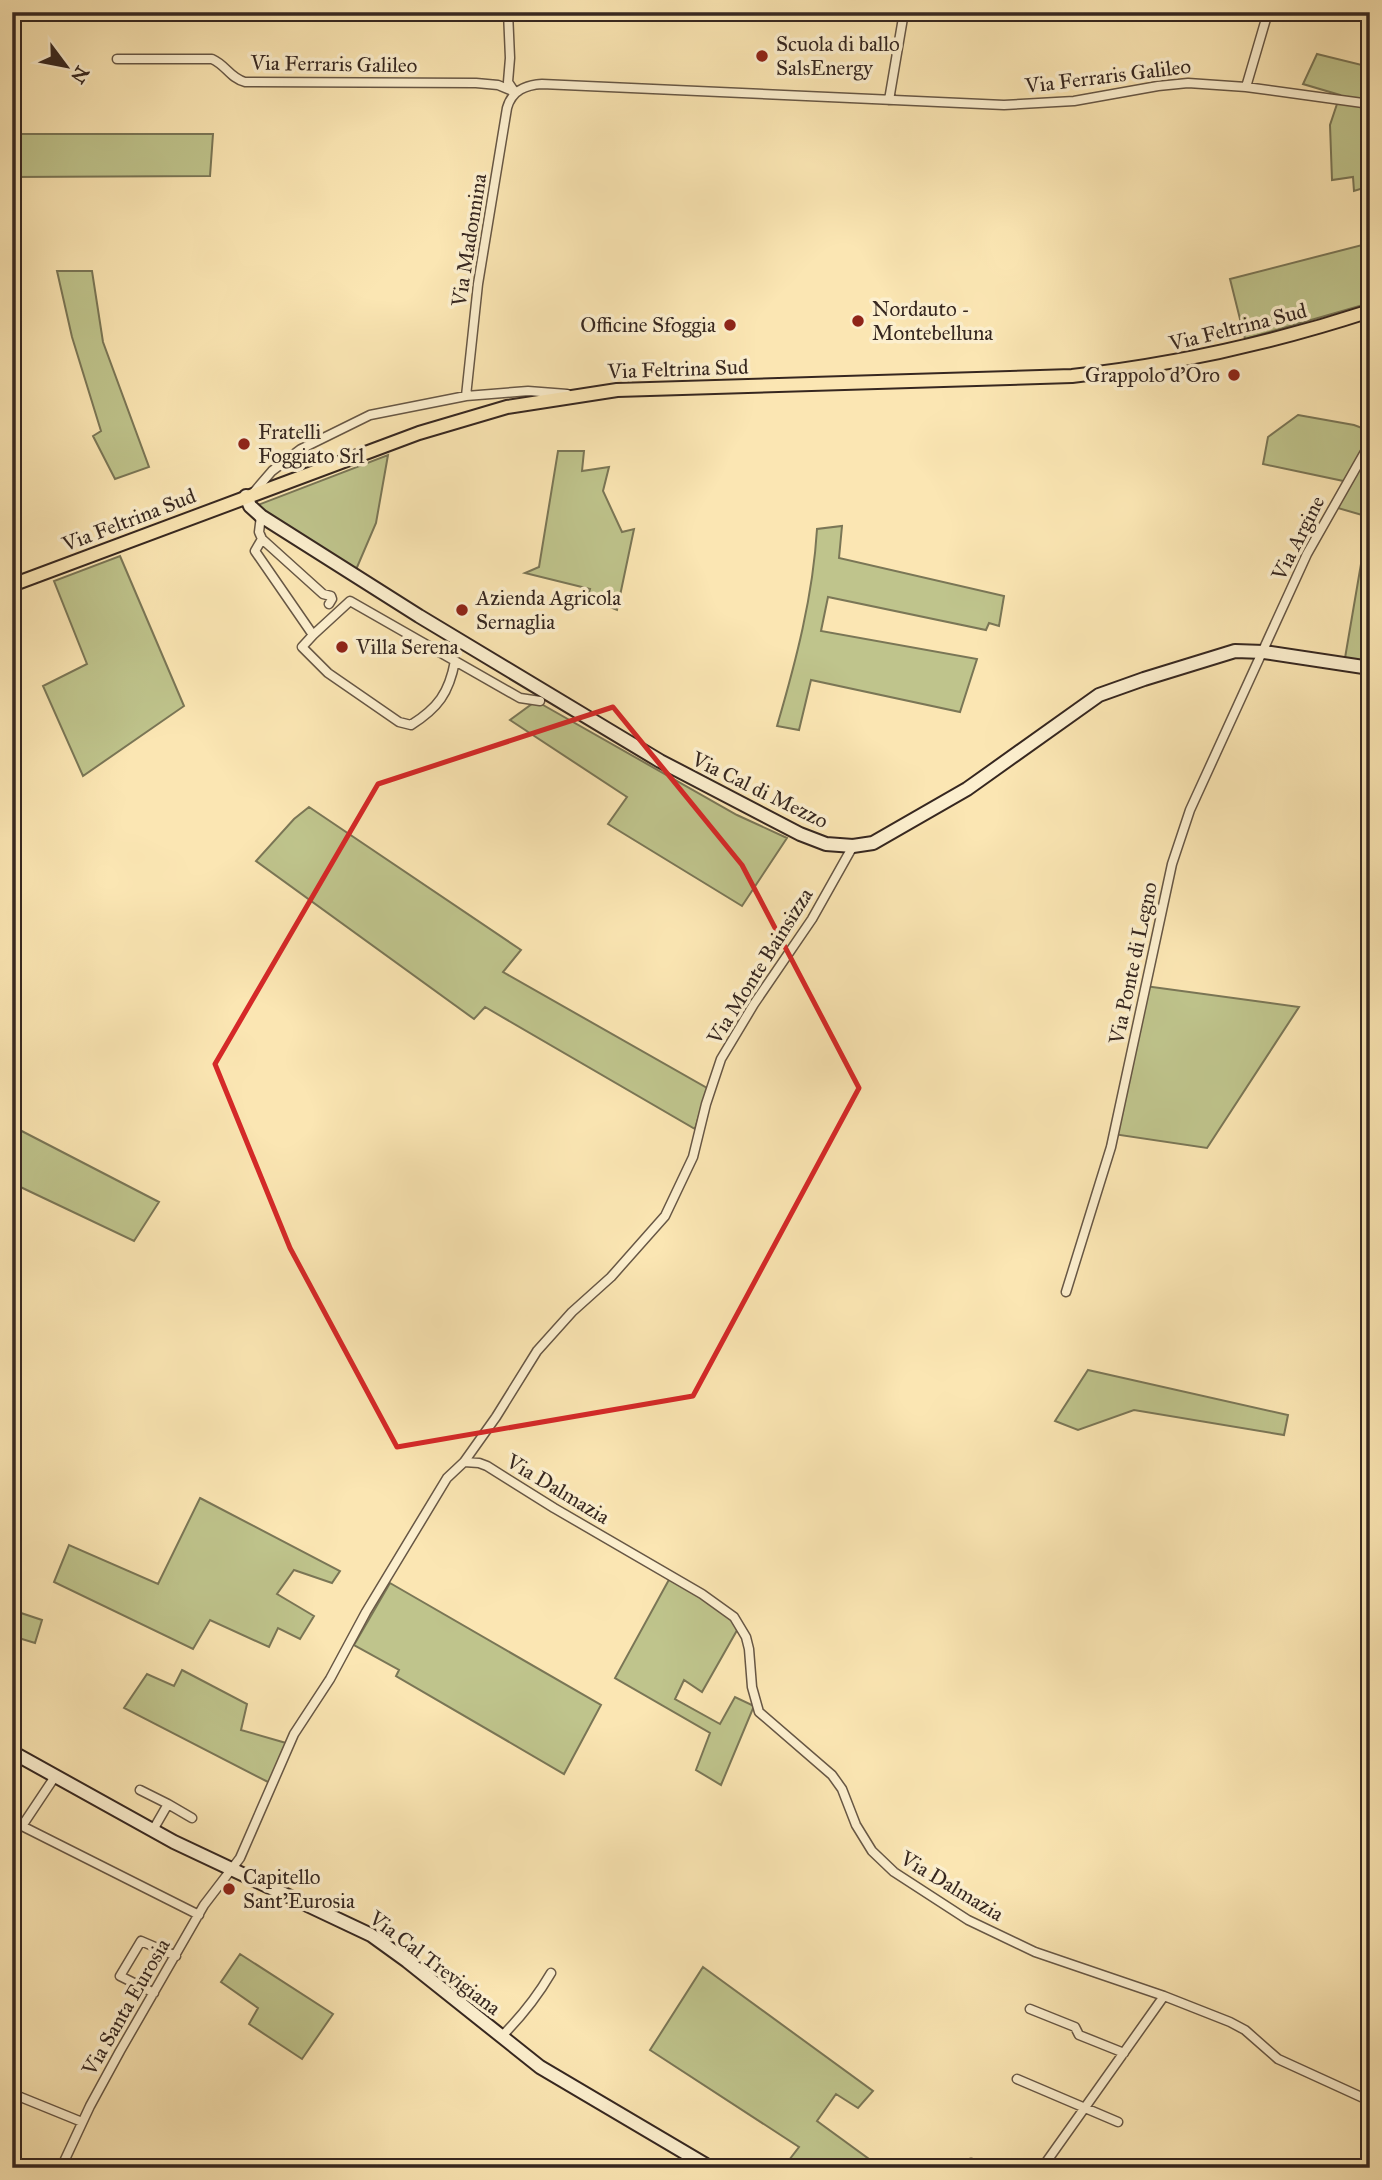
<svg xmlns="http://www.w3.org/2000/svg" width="1382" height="2180" viewBox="0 0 1382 2180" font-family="'IM FELL Great Primer',serif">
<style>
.green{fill:#bfc48c;stroke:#7a7656;stroke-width:2}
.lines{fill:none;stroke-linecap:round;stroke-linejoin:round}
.street-casing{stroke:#675745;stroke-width:11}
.secondary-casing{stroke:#362720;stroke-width:16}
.primary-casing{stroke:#362720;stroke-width:16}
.street{stroke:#fcefce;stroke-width:8}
.secondary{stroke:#fcefce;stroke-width:12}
.primary{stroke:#fbe6b3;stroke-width:12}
.marked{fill:none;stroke:#d62828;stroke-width:5;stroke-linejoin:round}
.poi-dot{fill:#8f2418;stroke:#fcefce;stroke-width:2.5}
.labels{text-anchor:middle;stroke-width:7;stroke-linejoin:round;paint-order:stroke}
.poi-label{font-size:21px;fill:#362720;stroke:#fcefce;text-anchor:start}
.street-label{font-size:21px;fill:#362720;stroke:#fcefce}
</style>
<rect width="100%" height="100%" fill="#fbe6b3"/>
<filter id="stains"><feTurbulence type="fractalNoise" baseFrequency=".00286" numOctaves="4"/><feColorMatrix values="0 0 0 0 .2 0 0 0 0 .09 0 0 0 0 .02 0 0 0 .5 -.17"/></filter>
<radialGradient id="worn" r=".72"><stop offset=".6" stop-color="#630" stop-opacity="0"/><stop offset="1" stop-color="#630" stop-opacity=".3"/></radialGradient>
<path class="green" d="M1317,54L1370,67V186L1354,191L1353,177L1332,180L1330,125L1340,95L1303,84Z
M12,134H213L210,176L12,177Z
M1370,243V303L1245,339L1230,279Z
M57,271H92L103,342L149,467L115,479L93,436L101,431L72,337Z
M1298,415L1354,425L1370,431V662L1345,658L1369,517L1331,506L1348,482L1263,464L1268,437Z
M558,451H584L582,471L609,467L603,491L622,532L634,529L617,610L587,598L590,589L525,573L539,567Z
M388,455L376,523L355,572L250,508Z
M842,526L839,558L1004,596L999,626L989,623L986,630L828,597L821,631L977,659L960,712L811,680L799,730L777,726C796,661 813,596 817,529Z
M120,556L184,706L83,776L43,686L87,664L54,581Z
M536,701L737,815L787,838L742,906L608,824L627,797L510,720Z
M309,807L521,950L503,972L707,1088L695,1129L485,1007L474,1019L256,861L294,819Z
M1145,986L1299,1007L1207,1148L1113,1134Z
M12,1126L159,1202L134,1241L12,1183Z
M1088,1370L1288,1415L1284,1435L1134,1410L1078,1430L1055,1421Z
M200,1498L340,1571L332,1583L294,1570L277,1594L314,1616L300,1639L278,1628L269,1647L210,1620L193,1649L54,1582L69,1545L158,1584Z
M671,1576L740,1625L702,1692L684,1680L675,1699L720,1724L735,1697L754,1706L721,1785L696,1770L710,1733L615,1678Z
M390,1583L601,1705L564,1774L396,1676L399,1670L354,1645Z
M12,1610L42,1620L35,1643L12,1636Z
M182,1670L247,1704L241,1730L286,1743L270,1783L124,1708L147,1674L174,1686Z
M240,1954L333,2014L302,2059L249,2024L258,2008L221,1982Z
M703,1967L873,2091L858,2108L836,2094L817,2121L869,2159L862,2168H783L799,2147L650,2050Z"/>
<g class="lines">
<g class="street-casing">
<path id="street" d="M508,12L510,58L508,82L514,91
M117,59H212C226,65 230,78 245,82L476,83L498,85L515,92
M1246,87L1268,12
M889,100L904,12
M466,396L478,284L507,108C512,90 526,85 542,84L1004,105L1074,101L1158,86L1188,83L1246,87L1370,104
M254,492L272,471L301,449L370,415L466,396L528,391L567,394
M261,516L259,532L262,539L255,551L313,635L350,601L520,698L540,701
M262,539L323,594L331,596L332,599L329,604
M313,635L302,647L328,673L399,722L411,725C438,708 449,693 455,661
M1066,1292L1111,1147L1172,864L1190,810L1307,554L1370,443
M464,1462L496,1417L537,1351L572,1312L611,1277L665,1216L693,1157L706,1104L721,1059L754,1004L812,919L853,846
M56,1775L22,1826L199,1915
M140,1790L168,1804
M153,1830L168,1804L192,1818
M154,1993L120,1976L141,1941L176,1956
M1030,2009L1075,2027L1079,2035L1124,2053
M501,2037C520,2018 537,1997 551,1973
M1017,2079L1118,2122
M13,2094L82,2122
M61,2168L90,2106L120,2051L204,1905L240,1858L294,1734L330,1679L366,1612L447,1478L464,1462L479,1463L487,1466L554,1508L702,1594L734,1617L746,1637L749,1649L752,1687L759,1712L832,1775L842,1789L856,1825L872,1851L894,1872L968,1920L1035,1952L1164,1996L1230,2022L1245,2030L1278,2059L1370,2101
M960,2168L971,2163L989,2168
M1042,2168L1164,1996"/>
</g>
<g class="secondary-casing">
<path id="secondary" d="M246,496L250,506L261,516L419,616L660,761L800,834L826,844L853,846L873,843L967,789L1099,695L1144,679L1235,651L1264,652L1370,668
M12,1752L174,1842L371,1935L407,1961L540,2067L711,2168"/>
</g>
<g class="primary-casing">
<path id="primary" d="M12,585L419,433L507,407L617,390L1072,376C1174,365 1272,343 1370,311"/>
</g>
<use href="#street" class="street"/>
<use href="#secondary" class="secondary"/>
<use href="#primary" class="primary"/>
</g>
<path class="marked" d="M613,707L742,865L859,1088L693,1396L397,1447L290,1248L215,1064L378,784Z"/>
<g class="poi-dot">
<circle cx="762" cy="56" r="7"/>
<circle cx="858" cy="321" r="7"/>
<circle cx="730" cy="325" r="7"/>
<circle cx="1234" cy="375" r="7"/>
<circle cx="244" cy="444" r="7"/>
<circle cx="462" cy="610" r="7"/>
<circle cx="342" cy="647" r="7"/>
<circle cx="229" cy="1889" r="7"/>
</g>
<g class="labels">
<g class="poi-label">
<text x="776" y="51">Scuola di ballo<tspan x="776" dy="24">SalsEnergy</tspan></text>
<text x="872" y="316">Nordauto -<tspan x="872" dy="24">Montebelluna</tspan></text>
<text x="716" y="332" text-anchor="end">Officine Sfoggia</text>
<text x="1220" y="382" text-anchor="end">Grappolo d'Oro</text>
<text x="258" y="439">Fratelli<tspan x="258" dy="24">Foggiato Srl</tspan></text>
<text x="476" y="605">Azienda Agricola<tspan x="476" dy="24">Sernaglia</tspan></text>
<text x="356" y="654">Villa Serena</text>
<text x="243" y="1884">Capitello<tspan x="243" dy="24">Sant'Eurosia</tspan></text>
</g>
<g class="street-label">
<text transform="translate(334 64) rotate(1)" y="7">Via Ferraris Galileo</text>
<text transform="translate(1108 76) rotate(-7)" y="7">Via Ferraris Galileo</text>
<text transform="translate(469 240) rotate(-81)" y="7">Via Madonnina</text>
<text transform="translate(1238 327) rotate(-14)" y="7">Via Feltrina Sud</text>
<text transform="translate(678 369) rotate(-2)" y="7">Via Feltrina Sud</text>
<text transform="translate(129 520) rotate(-21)" y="7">Via Feltrina Sud</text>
<text transform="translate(1298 538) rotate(-63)" y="7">Via Argine</text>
<text transform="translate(760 790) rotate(26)" y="7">Via Cal di Mezzo</text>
<text transform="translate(1133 963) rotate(-78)" y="7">Via Ponte di Legno</text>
<text transform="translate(760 966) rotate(-58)" y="7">Via Monte Bainsizza</text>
<text transform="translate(558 1489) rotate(31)" y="7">Via Dalmazia</text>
<text transform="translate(952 1886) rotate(31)" y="7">Via Dalmazia</text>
<text transform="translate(435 1963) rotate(37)" y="7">Via Cal Trevigiana</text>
<text transform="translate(126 2007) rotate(-60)" y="7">Via Santa Eurosia</text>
</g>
</g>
<rect width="1382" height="2180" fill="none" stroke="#fbe6b3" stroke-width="42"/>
<rect x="14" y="14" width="1354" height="2152" fill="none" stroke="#362720" stroke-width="3.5"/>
<rect x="21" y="21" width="1340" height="2138" fill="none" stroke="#362720" stroke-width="2"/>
<g transform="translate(66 66) rotate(122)" stroke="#fcefce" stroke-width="5" paint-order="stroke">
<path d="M0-5L12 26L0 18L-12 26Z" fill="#362720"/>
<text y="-10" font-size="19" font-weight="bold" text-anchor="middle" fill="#362720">N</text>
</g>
<rect width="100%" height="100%" filter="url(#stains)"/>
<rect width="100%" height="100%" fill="url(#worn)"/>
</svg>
